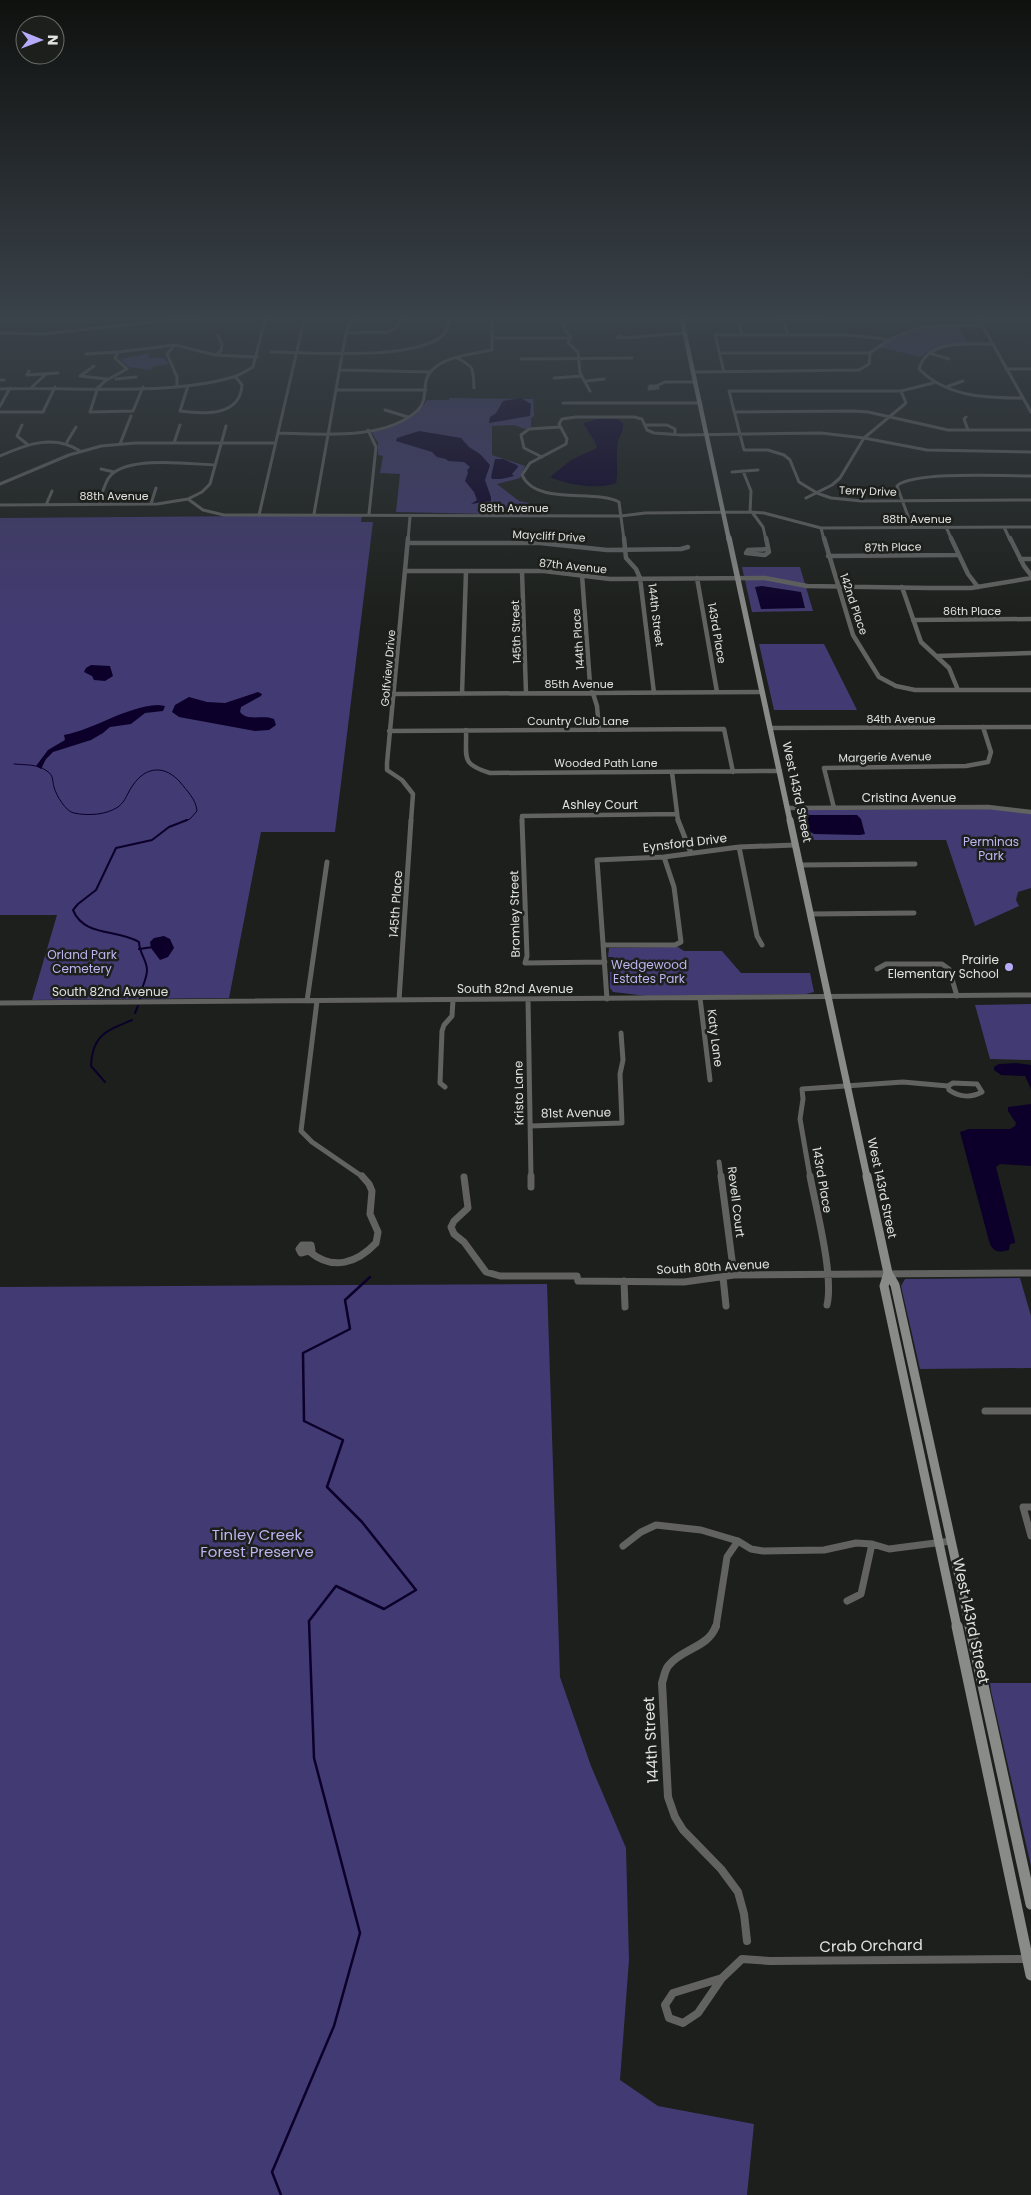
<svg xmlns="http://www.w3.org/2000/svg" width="1031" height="2195" viewBox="0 0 1031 2195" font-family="Poppins,sans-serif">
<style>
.green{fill:#423a72}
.water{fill:#0c002a}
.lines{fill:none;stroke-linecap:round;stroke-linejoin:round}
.stream-far2{stroke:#0c002a;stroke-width:1}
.stream-far1{stroke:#0c002a;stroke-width:2}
.stream{stroke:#0c002a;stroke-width:2.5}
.minor-far4{stroke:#626361;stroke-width:3}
.minor-far3{stroke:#626361;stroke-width:4.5}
.minor-far2{stroke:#626361;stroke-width:5}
.minor-far1{stroke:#626361;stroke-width:7}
.minor{stroke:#626361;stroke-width:8}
.secondary-far4{stroke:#888b88;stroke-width:4.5}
.secondary-far3{stroke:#888b88;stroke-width:5.5}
.secondary-far2{stroke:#888b88;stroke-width:7}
.secondary-far1{stroke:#888b88;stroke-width:9}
.secondary{stroke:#888b88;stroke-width:11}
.poi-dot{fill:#b4acf9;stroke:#1c1f1b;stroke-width:2}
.labels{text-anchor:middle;stroke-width:5;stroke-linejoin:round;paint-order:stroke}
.far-street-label{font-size:11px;fill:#e0e2df;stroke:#1c1f1b}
.street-label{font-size:12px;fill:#e0e2df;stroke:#1c1f1b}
.park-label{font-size:12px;fill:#bbb6f0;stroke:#1c1f1b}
.poi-label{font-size:12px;fill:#e0e2df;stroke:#1c1f1b;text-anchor:end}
.near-park-label{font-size:15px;fill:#bbb6f0;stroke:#1c1f1b}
.near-street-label{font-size:15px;fill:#e0e2df;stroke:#1c1f1b}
</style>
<rect width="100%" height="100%" fill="#1c1f1b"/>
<path class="green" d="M959,326L967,343C951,345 933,345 921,357L880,347L904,332L930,327Z
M150,353L148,358H165L168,364L151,367L152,370L128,367L121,359Z
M449,398L533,399L534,416L531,418V427L525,429L514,425L492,426V455L525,466L520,478L497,484L519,501L529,503V515L396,512L400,474L380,473L383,456L378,455V443L371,431C392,425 415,419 427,400H449Z
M362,515L361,522H373L335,832H261L229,998L32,1000L57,915H0V518Z
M742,567H800L813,611L752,612Z
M759,644H824L857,710H774Z
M998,809L1031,814V888L1018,892L1016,900L1019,906L975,926L946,840H803L797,813L804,810Z
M678,947L684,951H722L741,973H810L814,992L806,994L647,996L613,992L610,988V972H616L614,957H608L609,948Z
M1031,1004V1060L990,1059L975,1005Z
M1020,1278L1031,1316V1368L920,1369L901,1286L905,1279Z
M547,1284L560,1677L591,1766L626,1848L629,1960L620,2080L658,2106L754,2124L747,2195H0V1287Z
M990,1683H1031V1866L991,1691Z"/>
<path class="water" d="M521,398L531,404L530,416L489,423L490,417L496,413L503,401Z
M598,419H618L623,423C624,432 620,434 618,442C615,456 619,470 616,483C598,490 568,485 550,477L571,460L597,448L595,442L583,423Z
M419,431L461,438L469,447L480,454L490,465L485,480L491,497V501L471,504L477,500L474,492L465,481L468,473L467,470L470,467L464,462L448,461L446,459L437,457L432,452L396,441L397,438Z
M495,459H503L517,465L518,467L512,474L514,476L501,479H492L491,477Z
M762,586L801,592L805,608L761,609L755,587Z
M91,665L110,666L113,676L105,681L94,680L92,676L84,672L86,668Z
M258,692L262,694L261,696L241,707L240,712C248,722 263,714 274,719L276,725L269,730L255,731L179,717L172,712L175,705L189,697L207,702L225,703Z
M158,705L165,706L163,711L145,713L131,724L110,727L103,733L91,740L53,752L46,759L41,769L36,766L48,750L65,740L64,735C96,729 124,707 158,705Z
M809,815H857L861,819L865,834L860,835L814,834L809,831L806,816Z
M164,936L170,939L174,948L168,957L160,960L151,948L150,942L154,938Z
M1016,1063L1031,1065V1089L1025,1076L1001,1075L994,1070V1067L999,1064Z
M1031,1104V1166L1000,1164L996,1167L1015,1241V1243L1010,1244L1009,1250C999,1253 992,1252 989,1241L960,1132L969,1129H1010L1015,1126L1016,1123L1008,1111V1107Z"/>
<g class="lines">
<path class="stream-far2" d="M14,764C25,765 38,764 47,771C54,776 52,780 54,787C56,795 66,812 74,813C88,816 106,815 118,807C126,801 127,793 133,785C146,766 165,765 180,782C187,791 196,799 197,811L190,819L184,821"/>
<path class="stream-far1" d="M139,949L153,947
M140,999C140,989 147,980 147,970C147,960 139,953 139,942C117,929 84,937 73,910L78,904L96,890L116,848L152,840L169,827L187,820
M135,1013L138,1006
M105,1082L91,1066C92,1035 106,1031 132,1020"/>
<path class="stream" d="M281,2195L272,2172L334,2026L360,1933L314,1758L309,1621L336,1586L384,1609L416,1590L362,1522L327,1487L343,1440L304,1421L303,1353L350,1329L345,1300L370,1277"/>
<path class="minor-far4" d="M562,316L564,329L571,337L568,343L578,352L580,373L590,391
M737,316L742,335
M782,316L788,335
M977,316L1031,412
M782,318L869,316
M0,333L42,334L210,316
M346,333L388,332L396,328L404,316
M619,336L624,338H617Z
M492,338H570
M624,338L685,333
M992,344C967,344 927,340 919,369C947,397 985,398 1023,398
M175,345L167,354L177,377V387
M271,352C312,352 408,361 441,337C448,332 448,323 449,316
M720,353H870
M929,353L949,359
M86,354L118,352
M215,355L221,351L222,345L218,335
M457,358C475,367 473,369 474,388
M521,359L632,358
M94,366L80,376L107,379
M1006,369H1031
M340,370L430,372
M29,371L27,375L58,373
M693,372L859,370L869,364L870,353C910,322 934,325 982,326
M724,372L715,335H849L886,339
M554,378L582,376
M116,379L136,377
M0,380H4
M586,381L604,379
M933,383L901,391H729L744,450H768L784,455L790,460L799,482L817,493L831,498L862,501L1031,500
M188,386L180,411C204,414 240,417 242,385L235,376
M650,386H656L658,388L649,389Z
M656,386L665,382H695
M32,387L46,374
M98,387L90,412L133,411L143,387
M99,387L105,381L127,369L115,358L118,352L175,345L215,355L257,357
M946,387L963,381
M0,389C72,386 164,397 233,377C240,375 246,371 253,367L266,316
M336,390H426
M563,403H700
M0,406L10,388
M385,410L408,417
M0,412H43L55,387
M735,412L852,411L868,412L948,430H1031
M966,417L964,419L968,430
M22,425L17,436L27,444
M646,425H667L675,429V434
M368,430L376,447L369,514
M278,433C320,434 385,441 418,410C426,402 424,391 426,381C432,357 472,354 492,350V316
M67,442L76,427
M174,443L180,425
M120,444L131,416
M0,456C27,444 54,434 80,451
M542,457L524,448L521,435L529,429L560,427
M101,469L114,472
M743,471L751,491L750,512
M732,472L758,470
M0,484L69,455L101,446L135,443H275
M806,498L832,485L840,478L864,438L906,403L901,391
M188,499L203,510L224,515L621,516L645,513L750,512L764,513L821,528L1031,527
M99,504C102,495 104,482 111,475C130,456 190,464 215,465
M151,504L156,488
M0,505L157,504L188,499L202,492L210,484L226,426
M46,505L52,491
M752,512L763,527L766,540
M314,514L346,333L350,322L355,316
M259,515L305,316
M912,527L897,486C912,471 1006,476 1031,476
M946,527L952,540
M1004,527L1010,540
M821,528L824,540
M408,540L410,517
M624,540L619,502C595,489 536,506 522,475L530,463L566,444L567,439L559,424L562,419L576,417H634L642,419L647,430L654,433L683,435L821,433L864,438L927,450L1031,452"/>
<path class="minor-far3" d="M408,538L387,763V770L402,780L413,794L411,821
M624,538L626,558L636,569L640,578L654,693
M766,538L769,552L765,555L746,553L748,550L768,549
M824,538L853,635L879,677L896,686L915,690H1031
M951,538L968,574L978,587
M1010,538L1024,566L1031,575
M408,543H540L607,550L681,549L688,547
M828,556L957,555
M1020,559H1031
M406,571H544L610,579L765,578L807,586L929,588H971L1031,578
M522,571L526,693
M582,575L590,684L597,706L599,730
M697,578L717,692
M902,587L921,642L949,668L958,690
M913,620L1031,619
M937,656L1031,653
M395,694L762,692
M462,694L466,571
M770,728L1031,727
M466,730C467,758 460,764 490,773L780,771
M389,731L724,729L733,772
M672,772L678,821
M787,808L988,807L1031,812
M834,808L824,768L966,766L988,762L991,752L983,727
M522,821V816L677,814"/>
<path class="minor-far2" d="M522,820L527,956L525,963L605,962
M678,820L691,853
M739,847L757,936L762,945
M800,865L915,864
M810,914L914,913
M603,945H675L681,942L674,887L664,857
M877,969L886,964H942L949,969L957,996
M700,998L710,1080
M528,999L531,1177
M607,999L597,860L664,857L739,847L795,845
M399,1000L411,820
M307,1001L327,862
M317,1001L301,1131L312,1142L363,1177
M0,1003L1031,995
M953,1083L977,1084L982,1092C971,1098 959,1097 949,1090L948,1086Z
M445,1087L440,1083L442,1031L444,1025L452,1016L453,1000
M530,1126L622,1123L620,1074L623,1060L621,1033
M719,1162L721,1177
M810,1177L800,1119L803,1099L802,1089L903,1082L948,1086"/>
<path class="minor-far1" d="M531,1176V1187
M721,1176L734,1275
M810,1176C816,1208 834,1276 827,1305
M464,1177L468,1208L454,1221L451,1227L454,1234L464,1242L486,1272L500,1276H577L578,1281L684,1282L734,1275L1031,1273
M302,1245H311L312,1250L301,1253L299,1249Z
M310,1252C333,1271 357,1263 376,1243L378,1232L370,1214L372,1191L369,1184L362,1176
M723,1277L726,1306
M624,1281L625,1307
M985,1411H1031
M1031,1507H1023L1031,1536
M623,1546L641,1532L656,1525L701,1530L738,1541L751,1549L763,1551L824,1550L856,1543L872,1544L889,1549L951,1541
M847,1601L861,1594L872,1544
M716,1627L727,1557L738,1541"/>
<path class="minor" d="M716,1626C708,1648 683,1648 669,1665C665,1669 664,1677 662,1683L668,1797L675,1817L683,1830L721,1869L738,1892L744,1914L747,1941
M722,1978L742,1959L770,1961L1028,1959
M722,1978L698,2013L683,2023L669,2018L665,2005L673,1993Z"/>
<path class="secondary-far4" d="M681,316L729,540"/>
<path class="secondary-far3" d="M729,538L790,821"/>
<path class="secondary-far2" d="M790,820L867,1177"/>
<path class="secondary-far1" d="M867,1176L888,1273L895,1285L970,1627
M888,1273L884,1286L957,1627"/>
<path class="secondary" d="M957,1626L1031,1975
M970,1626L1031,1904"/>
</g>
<linearGradient id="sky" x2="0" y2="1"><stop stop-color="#0f110f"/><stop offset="0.51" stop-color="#3a424a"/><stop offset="1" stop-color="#3a424a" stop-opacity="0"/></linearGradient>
<rect width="1031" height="623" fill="url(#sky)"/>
<circle class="poi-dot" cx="1009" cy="967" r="5"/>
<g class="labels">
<g class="far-street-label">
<text transform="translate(868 491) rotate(2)" y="4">Terry Drive</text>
<text x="114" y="500">88th Avenue</text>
<text x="514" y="512">88th Avenue</text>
<text x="917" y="523">88th Avenue</text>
<text transform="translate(549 536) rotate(3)" y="4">Maycliff Drive</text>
<text transform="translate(893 547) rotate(-1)" y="4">87th Place</text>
<text transform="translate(573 566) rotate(6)" y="4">87th Avenue</text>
<text transform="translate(854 604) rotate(71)" y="4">142nd Place</text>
<text x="972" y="615">86th Place</text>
<text transform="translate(656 615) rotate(83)" y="4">144th Street</text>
<text transform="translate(516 632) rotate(-92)" y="4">145th Street</text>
<text transform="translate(717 633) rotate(80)" y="4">143rd Place</text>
<text transform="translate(578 639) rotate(-94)" y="4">144th Place</text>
<text transform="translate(388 668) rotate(-85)" y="4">Golfview Drive</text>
<text x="579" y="688">85th Avenue</text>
<text x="901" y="723">84th Avenue</text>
<text x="578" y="725">Country Club Lane</text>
<text transform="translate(885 757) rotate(-1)" y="4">Margerie Avenue</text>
<text x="606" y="767">Wooded Path Lane</text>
</g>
<g class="street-label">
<text transform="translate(797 792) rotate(78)" y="4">West 143rd Street</text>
<text x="909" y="802">Cristina Avenue</text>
<text x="600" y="809">Ashley Court</text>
<text transform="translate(685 843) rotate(-7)" y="4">Eynsford Drive</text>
<text transform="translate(396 904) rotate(-86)" y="4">145th Place</text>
<text transform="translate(515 914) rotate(-91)" y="4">Bromley Street</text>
<text x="515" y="993">South 82nd Avenue</text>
<text x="110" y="996">South 82nd Avenue</text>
<text transform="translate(715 1038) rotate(83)" y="4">Katy Lane</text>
<text transform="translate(519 1093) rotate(-91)" y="4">Kristo Lane</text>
<text transform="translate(576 1113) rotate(-1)" y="4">81st Avenue</text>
<text transform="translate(822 1180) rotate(80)" y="4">143rd Place</text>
<text transform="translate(882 1188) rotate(78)" y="4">West 143rd Street</text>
<text transform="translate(736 1202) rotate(83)" y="4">Revell Court</text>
<text transform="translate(713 1267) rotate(-3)" y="4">South 80th Avenue</text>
</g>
<g class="park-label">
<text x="991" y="846">Perminas<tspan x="991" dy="14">Park</tspan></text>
<text x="82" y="959">Orland Park<tspan x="82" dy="14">Cemetery</tspan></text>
<text x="649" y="969">Wedgewood<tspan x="649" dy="14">Estates Park</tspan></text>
</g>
<g class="poi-label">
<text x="999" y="964">Prairie<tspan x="999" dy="14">Elementary School</tspan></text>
</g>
<g class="near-park-label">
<text x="257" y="1540">Tinley Creek<tspan x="257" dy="17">Forest Preserve</tspan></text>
</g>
<g class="near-street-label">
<text transform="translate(971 1621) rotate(78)" y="5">West 143rd Street</text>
<text transform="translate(651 1740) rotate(-93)" y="5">144th Street</text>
<text transform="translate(871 1946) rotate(-1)" y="5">Crab Orchard</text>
</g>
</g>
<g transform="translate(40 40) rotate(91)"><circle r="24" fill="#1c1f1b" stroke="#6a6d69"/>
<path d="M0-4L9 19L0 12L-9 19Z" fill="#b4acf9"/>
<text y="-8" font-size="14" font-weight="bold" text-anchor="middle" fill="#e0e2df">N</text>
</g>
</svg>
